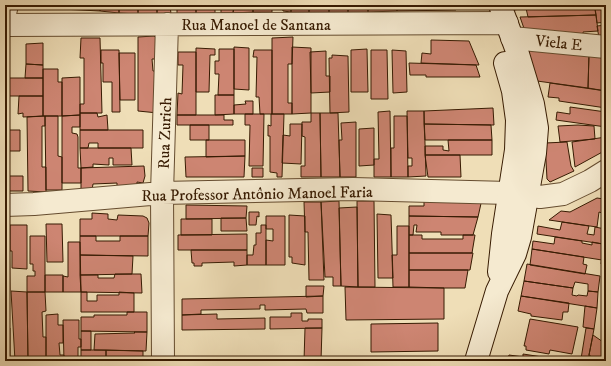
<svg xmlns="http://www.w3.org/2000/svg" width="611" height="366" viewBox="0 0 611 366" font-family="'IM FELL DW Pica',serif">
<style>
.building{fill:#cd8572;stroke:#371b02}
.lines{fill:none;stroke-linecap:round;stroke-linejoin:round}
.street-casing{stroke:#654c2f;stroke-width:24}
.secondary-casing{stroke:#371b02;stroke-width:24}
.street{stroke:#f5ead0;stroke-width:22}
.secondary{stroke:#f5ead0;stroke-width:22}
.labels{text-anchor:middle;stroke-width:3;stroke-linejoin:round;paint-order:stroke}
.street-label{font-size:16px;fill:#371b02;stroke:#f5ead0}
</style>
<rect width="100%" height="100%" fill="#efdeb7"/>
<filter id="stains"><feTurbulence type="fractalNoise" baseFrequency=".005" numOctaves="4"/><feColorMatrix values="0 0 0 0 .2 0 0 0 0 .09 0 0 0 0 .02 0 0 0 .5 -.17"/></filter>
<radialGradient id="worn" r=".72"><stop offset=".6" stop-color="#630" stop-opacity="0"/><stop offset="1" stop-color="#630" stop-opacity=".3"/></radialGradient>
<path class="building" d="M30,5H61V9L29,7Z
M61,5H81V10L61,9Z
M81,5H100V11L81,10Z
M100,5H119V13L100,11Z
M119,5H138V14L119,13Z
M138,5H157V14H138Z
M157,5H170L171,14H157Z
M177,5H196V14H177Z
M196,5H215V13L196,14Z
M221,5H234L233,13H221Z
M234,5H253V12L233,13Z
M253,5H272V12H253Z
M282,5H291V12L283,11Z
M291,5H309V12H291Z
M309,5H329V12H309Z
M329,5H348V12H329Z
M348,5H368V12H348Z
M368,5H397V11L368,12Z
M397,5H454L456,10L397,11Z
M512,5H594L596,15L528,17L526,8L514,10Z
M606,5V22L597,23L595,7Z
M596,15L598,31L583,32L584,43L527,37L520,17Z
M606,25V45L600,44L597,26Z
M154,36L156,38L157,59H152L153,71H157L158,113L138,111V37Z
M293,37L292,64H288V103H292V114H272V38Z
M81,38H100L102,113H80V104H84V58H80Z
M431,40L469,41L479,65L421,63L422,53L431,54Z
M43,43V65L26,64V44Z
M527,46L589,54L588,88L537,81Z
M234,47L249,48V90L234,89Z
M292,47L311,48V113L292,114Z
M196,48L215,49V55H210L209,92H196Z
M219,49H234V95H218L219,74H215V61H219Z
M367,49L368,92H351V50Z
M101,50H119L120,112H112V82H103V63H101Z
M254,50H272V114H260L259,97H256L257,57H253Z
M371,50H387L388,99H371Z
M392,50L406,51L407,92L393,93Z
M326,51V76H330V92L311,93L310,52Z
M178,52H196V115H177L178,93L182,94L183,65H178Z
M119,53H135V100H120Z
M589,54L606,56V91L588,88Z
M332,55L348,56L349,112L330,113L329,58H332Z
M409,63L476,65L480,77H426V75H410Z
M26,64L43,65V78H25Z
M43,69H58V82H62V116H43Z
M80,77V115L62,116V78Z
M7,78H43V96H6Z
M550,83L606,91V108L559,101V98L548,97Z
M215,95H234V114L215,115Z
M19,96H43V116L23,117V113L18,114Z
M245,101H253V114H234V105L246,104Z
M570,107L606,112V127L556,120L557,112L570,114Z
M493,108L494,125L424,124V111Z
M390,111L391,177H374V159H379L378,112Z
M407,111H424L426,176L408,177V166H412V158H408Z
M80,113H97L98,117L107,115L108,130H80Z
M311,113H320L321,177H301V166H305V137L302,136V122H311Z
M320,113H338L340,177H321Z
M245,114H264L263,166H249L250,125H245Z
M271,114H284L282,177H277V173L270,172V136H268V125L271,126Z
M80,115V127H72V133L77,134L78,137V168H81V183H62V116Z
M177,115H224V120H233V125H177Z
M45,116V126H42V167H46V192L28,191L27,117Z
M45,116H58V156L62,157V190H46Z
M394,116H407L408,177H391V148H394Z
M356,122V177H340L339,140H342L341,123Z
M290,124H302L301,164L282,163L283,135L290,136Z
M424,124L491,125L492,140H425Z
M190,125H209V140H190Z
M578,125L594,126L595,139L560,142L558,126Z
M374,128V165L359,166V129Z
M9,130H20V151H9Z
M80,130H143V148H98V143H89L88,148H80Z
M5,137H9V191L5,190Z
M606,137V150L575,167L572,142Z
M206,140H245V156L206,157Z
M448,140H492V155H425V146H443V150L449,151Z
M567,142L571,166L574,171L550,182L547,179L545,143Z
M80,148H131L132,165H113V158H109V165L93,164V167L81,168Z
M425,155H460L461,177H428Z
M245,156L244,177H186L185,157Z
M144,166L145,176L143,183L137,182V185L117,189V183L93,184L92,190H81V168Z
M252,168H263V177H252Z
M9,176H23V191H9Z
M424,197L482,199L478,217L409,216V206H424Z
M597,198L604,199L602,213L599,212L597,227L549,220L561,211L570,212Z
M339,201L341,286H333V277H325L321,202Z
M357,201H374L375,287H358Z
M304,202H321L324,280H309L308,232H305Z
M186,205L247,206L246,218L186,219Z
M357,207L358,287L341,286L339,208Z
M249,212H259V217L257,216L256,225H249Z
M5,213H9L10,291H5Z
M92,213L108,214V219L117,220L118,215L143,216L147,218L149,223L148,236H80V219H92Z
M377,214L391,215L393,278H378Z
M289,215L305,216V265L292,263V257H289Z
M266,216H285V265H266V240L273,241V229H266Z
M409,216L478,217L473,235H441V232H416L417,225H414L413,235H409Z
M221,218H246L247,231H221Z
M181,219H212V235H181Z
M562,222L589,226L587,234L594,235L595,227L605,229L603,244L537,234L538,226L560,230Z
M46,224H62L63,262H47Z
M10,225H27V269L12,268V251H10Z
M261,225H266V265H247V255H253L254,245H256V233H261Z
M397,226H409V287H393L392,255H397Z
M605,229H606V264H601Z
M247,234V250H178V235Z
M409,235H422V239H463V235H475L472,253H409Z
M30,236H45V292H27V276H35V271H33V264H30Z
M80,236H96V241H120V236H148V256L80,255Z
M555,237L582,241V243L592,245V242L603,244L602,260L532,249L533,241L554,244Z
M68,242H80L81,292H63V276L68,277Z
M532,249L584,257L583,264L587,265L585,274L530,265Z
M191,250H247V265L234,266V262L202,263V266H194V263H192Z
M409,253H473L470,270H409Z
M80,255L133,256L132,274L80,275Z
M527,264L600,276L598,292L588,291V284L575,282L573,288L524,281Z
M409,270H468L465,288H444L409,287Z
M115,274H141L142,293L81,292L80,275H98V278H114Z
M45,275H63V292H45Z
M524,281L573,288L572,295L577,296L578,295L587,296L588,291L598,292L597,308L521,296Z
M306,286H324L323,296L306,297Z
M345,287L444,288V319L346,320Z
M11,291L27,292L28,361H15Z
M27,292H45L46,311L42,312L43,337H46V361H28Z
M81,292H87V301H97V295H119V292L134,293V312H81Z
M323,296V313H307L306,309L265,310V305H260V309L201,310V314L182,315V299Z
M521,296L569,303L568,312H563L562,320L531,316V314L518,311Z
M5,304H7L8,327L10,328V358H5Z
M585,306L597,308L594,329L583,327Z
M127,312H147V332L81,331V317H94V315H127Z
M291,313H302V321H308V319H322V328L270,329V317H291Z
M58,314V325H63V343H59L60,355H64V361H46V315Z
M217,314V319L265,318V329L182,330V315Z
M530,319L578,327L572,354L550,350L549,354L526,350V346H524Z
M63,320H79V339H81V347H78V357H81V361H64Z
M438,323V351L371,352V324Z
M305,328H322L321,361H304Z
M586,328L594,329L588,360L581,359Z
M81,331H91V350H81Z
M134,332H147L146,351L94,350L95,334L135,333Z
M593,335L606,344V350L598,361L589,355Z
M81,350H106V361H81Z
M106,350L143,351V361H106Z
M523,354L568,361H507L509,355L523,357Z
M577,358L588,360V361H577Z"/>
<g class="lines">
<g class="street-casing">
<path id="street" d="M5,13L7,5
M5,25L507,23
M512,38L606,47
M5,205L34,204L162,193L353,189L509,193L540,197L563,194L590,181L606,171
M163,361L162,193L167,24"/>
</g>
<g class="secondary-casing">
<path id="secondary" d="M499,272L503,234L516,150L517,120L513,91L505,63
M476,361L497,291L515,254L520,237L535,153L537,128L533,104L517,51L500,5"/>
</g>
<use href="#street" class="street"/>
<use href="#secondary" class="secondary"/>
</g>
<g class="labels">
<g class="street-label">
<text x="256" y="30">Rua Manoel de Santana</text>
<text transform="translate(559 42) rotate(6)" y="6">Viela E</text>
<text transform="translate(164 133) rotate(-88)" y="6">Rua Zurich</text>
<text transform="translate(257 193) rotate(-1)" y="6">Rua Professor Antônio Manoel Faria</text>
</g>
</g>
<rect width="611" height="366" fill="none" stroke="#efdeb7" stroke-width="20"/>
<rect x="6" y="6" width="599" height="354" fill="none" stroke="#371b02" stroke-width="2"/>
<rect x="10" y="10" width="591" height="346" fill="none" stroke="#371b02"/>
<rect width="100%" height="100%" filter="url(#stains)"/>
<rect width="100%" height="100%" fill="url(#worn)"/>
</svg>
